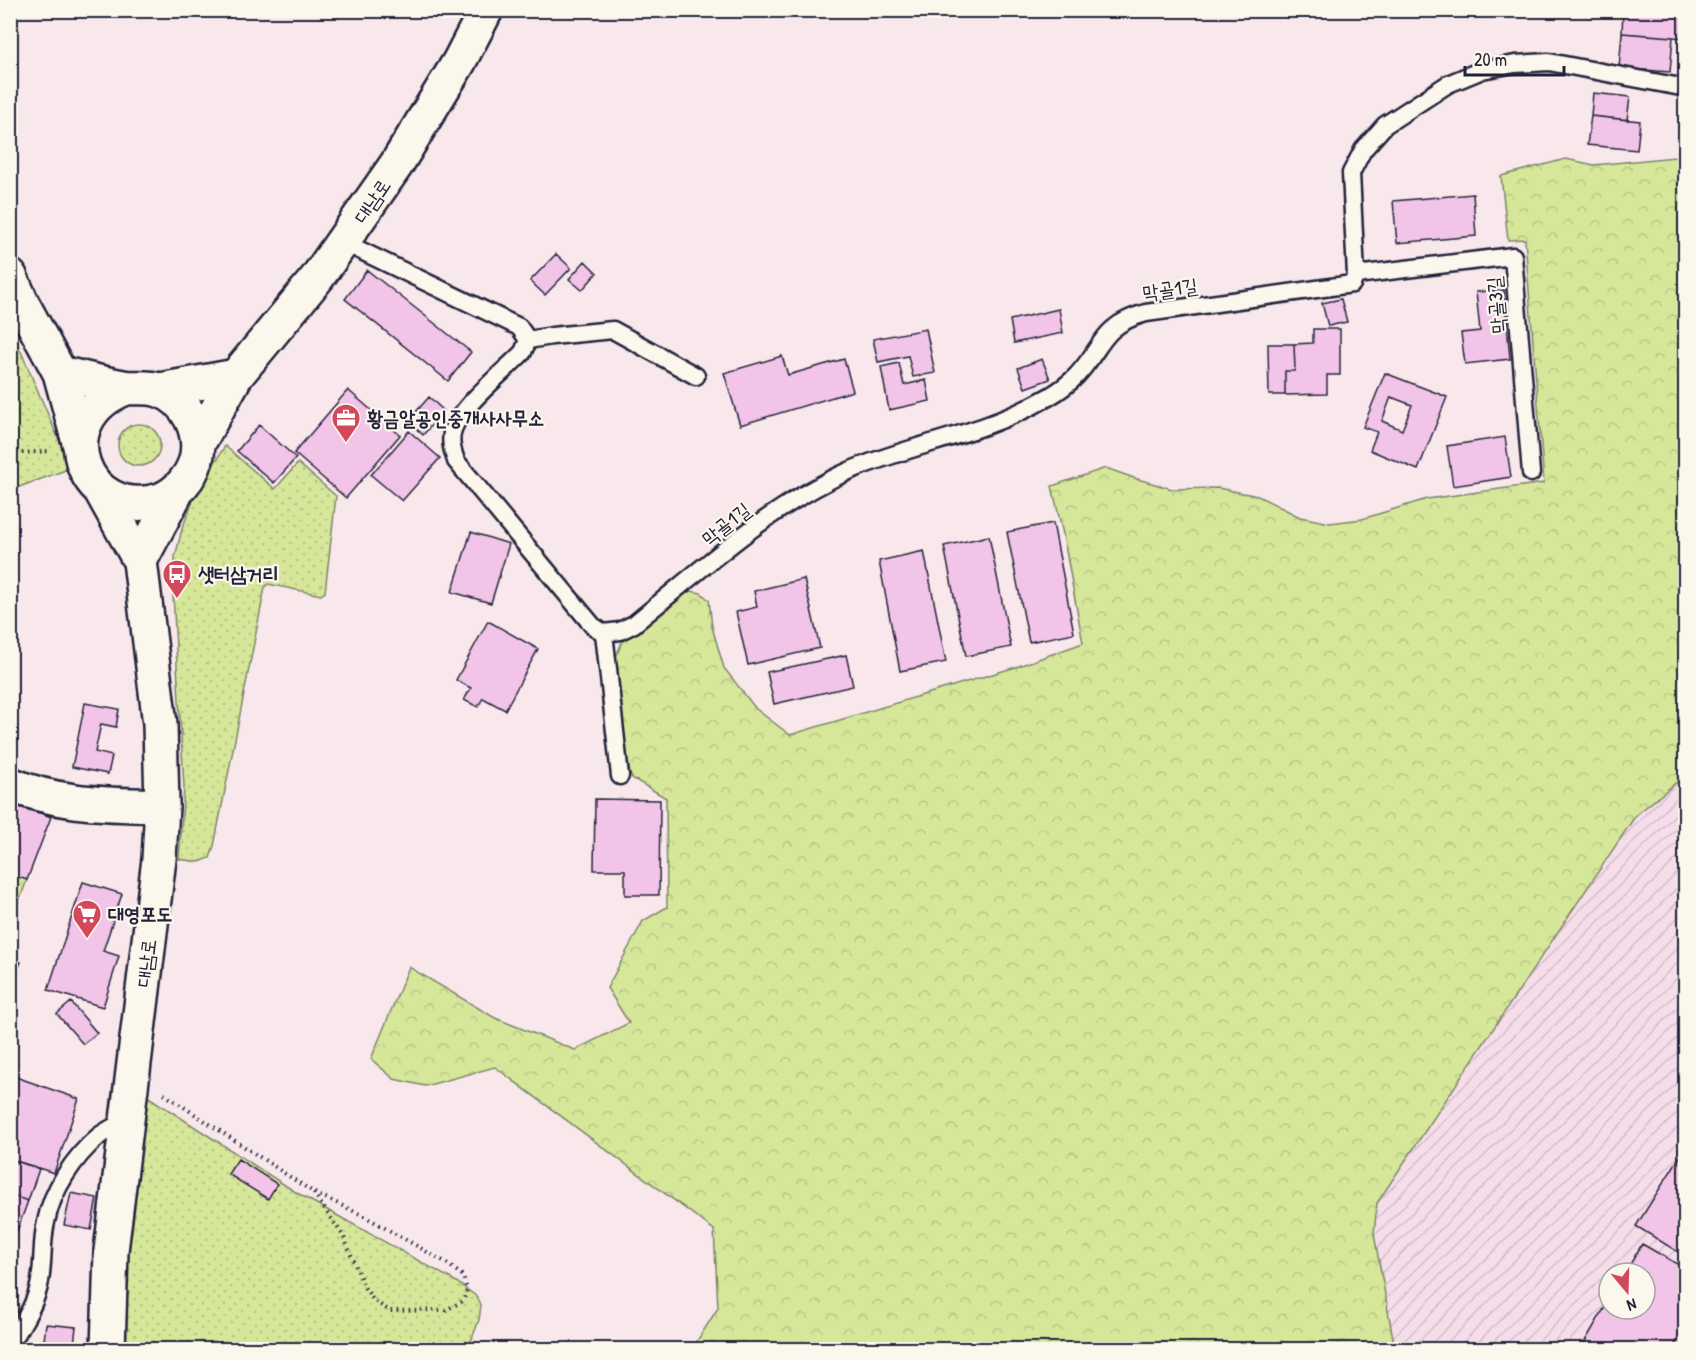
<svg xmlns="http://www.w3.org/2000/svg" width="1696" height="1360" viewBox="0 0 1696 1360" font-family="'Patrick Hand','Poor Story',sans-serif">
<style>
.industrial{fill:url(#industrial-furrows);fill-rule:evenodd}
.grass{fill:url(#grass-dots);stroke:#7c846a;stroke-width:1.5}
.forest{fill:url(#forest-crowns);stroke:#7c846a;stroke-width:1.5}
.building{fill:#f2c4e8;stroke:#22223b;stroke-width:1.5;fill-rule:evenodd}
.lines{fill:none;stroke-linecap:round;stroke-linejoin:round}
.lane-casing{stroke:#22223b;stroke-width:21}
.street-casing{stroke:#22223b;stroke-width:38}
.secondary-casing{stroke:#22223b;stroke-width:38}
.path{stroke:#22223b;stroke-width:4;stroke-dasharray:1.5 4.5;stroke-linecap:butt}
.lane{stroke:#fbf7ec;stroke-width:16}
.street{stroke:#fbf7ec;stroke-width:33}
.secondary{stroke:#fbf7ec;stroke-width:33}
.labels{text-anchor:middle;stroke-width:4.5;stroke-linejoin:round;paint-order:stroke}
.street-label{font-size:20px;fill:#22223b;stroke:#fbf7ec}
.poi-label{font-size:20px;font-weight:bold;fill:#22223b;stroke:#fbf7ec;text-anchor:start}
</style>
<defs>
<pattern id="industrial-furrows" width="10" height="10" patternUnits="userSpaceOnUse" patternTransform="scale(1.5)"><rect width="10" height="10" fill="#f6ddea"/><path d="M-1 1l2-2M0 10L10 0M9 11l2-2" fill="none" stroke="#d3bdca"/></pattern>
<pattern id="grass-dots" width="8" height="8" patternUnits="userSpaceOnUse" patternTransform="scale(1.5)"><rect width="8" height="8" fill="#d6e79a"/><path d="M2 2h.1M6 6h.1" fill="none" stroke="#b7c686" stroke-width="1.8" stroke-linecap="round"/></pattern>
<pattern id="forest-crowns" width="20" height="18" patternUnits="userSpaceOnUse" patternTransform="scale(1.5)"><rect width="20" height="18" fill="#d6e79a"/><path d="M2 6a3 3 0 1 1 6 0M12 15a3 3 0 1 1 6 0" fill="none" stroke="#b7c686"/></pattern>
</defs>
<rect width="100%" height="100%" fill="#f8e8eb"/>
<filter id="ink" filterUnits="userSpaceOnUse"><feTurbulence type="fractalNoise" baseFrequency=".0167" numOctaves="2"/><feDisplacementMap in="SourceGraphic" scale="12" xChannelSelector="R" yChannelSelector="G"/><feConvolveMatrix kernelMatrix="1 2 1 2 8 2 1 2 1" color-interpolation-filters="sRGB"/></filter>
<g filter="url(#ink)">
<path class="industrial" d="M1685,777V1349H1395L1374,1234L1377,1203L1636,815L1682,778ZM1609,1273H1645V1309H1609Z"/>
<path class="grass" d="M10,326L71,468L11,490H10Z
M118 445a21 21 0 1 1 42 0a21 21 0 1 1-42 0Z
M225,446L275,489L298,463L336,496L325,592L321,595L268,584L265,587L214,846L210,858L199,862L179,859L184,787L173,595L175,557L182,529L197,491Z
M11,874L27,880L11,922L10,874Z
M147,1096L297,1193L455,1281L476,1296L481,1305L479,1320L468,1349L123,1350L125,1264Z"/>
<path class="forest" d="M1685,156V777L1682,778L1636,815L1377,1203L1374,1234L1395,1349H692L718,1308L714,1230L495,1067L425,1086L394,1079L371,1059L409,967L495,1018L575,1050L629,1023L607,988L643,921L667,907L666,798L632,778L624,762L614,662L622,642L678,597L691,591L701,593L709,600L712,627L724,668L756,709L790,735L1016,667L1083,643L1063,534L1052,486L1106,468L1134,478L1172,489L1218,488L1258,496L1300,517L1330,523L1362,519L1427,499L1544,483L1525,239L1508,240L1501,176L1566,159L1594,165Z"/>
<path class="building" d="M1623,10H1686L1684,38L1622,33Z
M1622,33L1673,37L1670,72L1619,68Z
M1593,93L1630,97L1627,120L1591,116Z
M1591,116L1640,121L1637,150L1587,145Z
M1473,194L1476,236L1397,243L1393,201Z
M556,254L571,268L545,295L530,281Z
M585,261L597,273L582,290L569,279Z
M367,270L471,352L448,381L345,299Z
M1504,290L1510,359L1465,364L1461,333L1480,331L1476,292Z
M1341,299L1347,322L1328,326L1322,303Z
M1059,309L1063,333L1014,343L1010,320Z
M926,329L935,373L913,377L908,356L878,362L873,339Z
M1313,329H1340V375H1327V394L1285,395V371H1295L1294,344L1313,343Z
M1268,344H1294L1295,371H1285V395H1269Z
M782,356L788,375L844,359L853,391L740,425L724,373Z
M1042,359L1050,379L1025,388L1018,368Z
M899,363L904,385L926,380L930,401L889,410L881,367Z
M1385,373L1447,397L1418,470L1370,450L1377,432L1363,427ZM1391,397L1412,405L1402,430L1382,421Z
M348,390L400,435L346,498L294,453Z
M429,397L444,411L423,435L408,421Z
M259,425L296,458L274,483L237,451Z
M409,431L440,458L402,501L371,475Z
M1505,437L1511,477L1453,486L1447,446Z
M1053,523L1074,633L1029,642L1007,532Z
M471,532L509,544L491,603L452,592Z
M989,536L1011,647L966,656L944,546Z
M924,551L946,662L900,671L879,561Z
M804,579L820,648L748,665L736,612L757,607L754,591Z
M488,621L538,649L505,710L483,698L478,707L464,700L471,688L456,680Z
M846,655L853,686L774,704L767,672Z
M85,703L119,709L116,727L101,724L95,752L112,756L108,774L72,767Z
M595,799L660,800L659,895H625V870H594Z
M18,804L51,817L27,880L10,874V824Z
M83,882L122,894L103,951L119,956L103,1007L48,990Z
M10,958L21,962L10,987Z
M71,1002L97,1033L83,1044L57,1014Z
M10,1075L79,1099L54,1173L10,1159Z
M1686,1147V1257L1636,1226Z
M10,1159L39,1169L28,1201L10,1195Z
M238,1159L277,1184L268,1199L228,1174Z
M71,1193L97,1198L91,1230L64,1225Z
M10,1195L28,1201L10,1250Z
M1642,1244L1686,1269V1326L1672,1350H1580L1609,1300V1309H1645V1273H1625Z
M46,1324L76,1327L74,1344L44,1340Z
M37,1342L52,1344V1350H36Z"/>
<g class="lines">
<g class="lane-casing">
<path id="lane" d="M343,242L519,327L528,340L523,352C505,371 457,409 452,433C450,444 453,451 456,461L593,626L604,633L620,631L634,624C702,569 768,507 849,471C911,444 981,435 1041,401C1051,396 1063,388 1071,381C1103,352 1097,326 1146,313L1352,284L1356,275L1351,173L1363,150L1385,125L1448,84L1482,70L1515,64L1549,62L1686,88
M1356,275L1513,256L1531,473
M528,340L552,336L613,330L696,376
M604,633L620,776
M10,1345C21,1326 34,1307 39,1286C44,1265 41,1243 46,1222C52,1190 74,1157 99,1136C107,1130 118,1125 127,1119"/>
</g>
<g class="street-casing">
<path id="street" d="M10,784C58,805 111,804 162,806"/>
</g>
<g class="secondary-casing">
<path id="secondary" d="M10,276L22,303L60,373L80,446
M60,373C81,378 102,383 123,387C135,389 147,386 159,390C187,399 203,432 196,460C191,477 177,494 160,500C84,523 44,419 126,388
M160,390L236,376
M198,444L236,376L317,278L396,165L459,62L486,10
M100,489L140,561L160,724L162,806L159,859L111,1251L108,1350
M140,561L178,489"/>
</g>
<path class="path" d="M10,454L48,451
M164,1094L313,1192L364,1216L445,1262L463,1276L467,1290L463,1301L446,1310L390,1311L374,1301L364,1287L344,1237L313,1192"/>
<use href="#lane" class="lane"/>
<use href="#street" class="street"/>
<use href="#secondary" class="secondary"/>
</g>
</g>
<defs>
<g id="office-pin" transform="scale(1.5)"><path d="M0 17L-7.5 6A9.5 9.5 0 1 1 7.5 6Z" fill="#d1495b" stroke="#fbf7ec"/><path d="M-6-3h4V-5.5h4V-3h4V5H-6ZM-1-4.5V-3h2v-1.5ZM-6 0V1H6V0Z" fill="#fff"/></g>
<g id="bus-pin" transform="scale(1.5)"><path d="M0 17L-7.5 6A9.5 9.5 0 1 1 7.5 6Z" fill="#d1495b" stroke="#fbf7ec"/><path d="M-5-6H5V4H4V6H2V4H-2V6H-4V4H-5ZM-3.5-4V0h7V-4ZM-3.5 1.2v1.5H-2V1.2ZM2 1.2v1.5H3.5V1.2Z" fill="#fff"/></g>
<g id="supermarket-pin" transform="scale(1.5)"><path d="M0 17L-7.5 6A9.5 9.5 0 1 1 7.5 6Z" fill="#d1495b" stroke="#fbf7ec"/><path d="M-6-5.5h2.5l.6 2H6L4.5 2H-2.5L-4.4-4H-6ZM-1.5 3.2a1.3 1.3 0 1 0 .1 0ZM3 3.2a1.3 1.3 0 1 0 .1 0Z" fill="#fff"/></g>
</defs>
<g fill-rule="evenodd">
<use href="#office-pin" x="346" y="418"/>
<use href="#bus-pin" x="177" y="574"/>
<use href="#supermarket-pin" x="87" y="914"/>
</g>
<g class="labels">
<g class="street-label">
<text transform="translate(372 201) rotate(-56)" y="7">대남로</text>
<text transform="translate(1170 289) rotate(-8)" y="7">막골1길</text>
<text transform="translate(1496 305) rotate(-95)" y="7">막골3길</text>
<text transform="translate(726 524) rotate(-38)" y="7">막골1길</text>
<text transform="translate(146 963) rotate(-83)" y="7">대남로</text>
</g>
<g class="poi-label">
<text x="367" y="425">황금알공인중개사사무소</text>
<text x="198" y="581">샛터삼거리</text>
<text x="108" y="921">대영포도</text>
</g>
</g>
<rect width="1696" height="1360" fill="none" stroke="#fbf7ec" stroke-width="36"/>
<rect x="18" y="18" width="1660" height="1324" fill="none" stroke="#22223b" stroke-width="2" filter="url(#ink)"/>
<g transform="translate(1627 1291) rotate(161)"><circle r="28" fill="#fbf7ec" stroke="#a4a2a5" stroke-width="1.5"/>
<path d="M0-4.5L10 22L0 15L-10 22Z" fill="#d1495b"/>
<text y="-9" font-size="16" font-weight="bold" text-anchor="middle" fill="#22223b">N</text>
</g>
<path d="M1465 66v9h99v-9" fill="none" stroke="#22223b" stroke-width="3"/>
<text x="1474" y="66" font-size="18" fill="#22223b" stroke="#fbf7ec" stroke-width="4.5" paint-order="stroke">20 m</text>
</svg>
